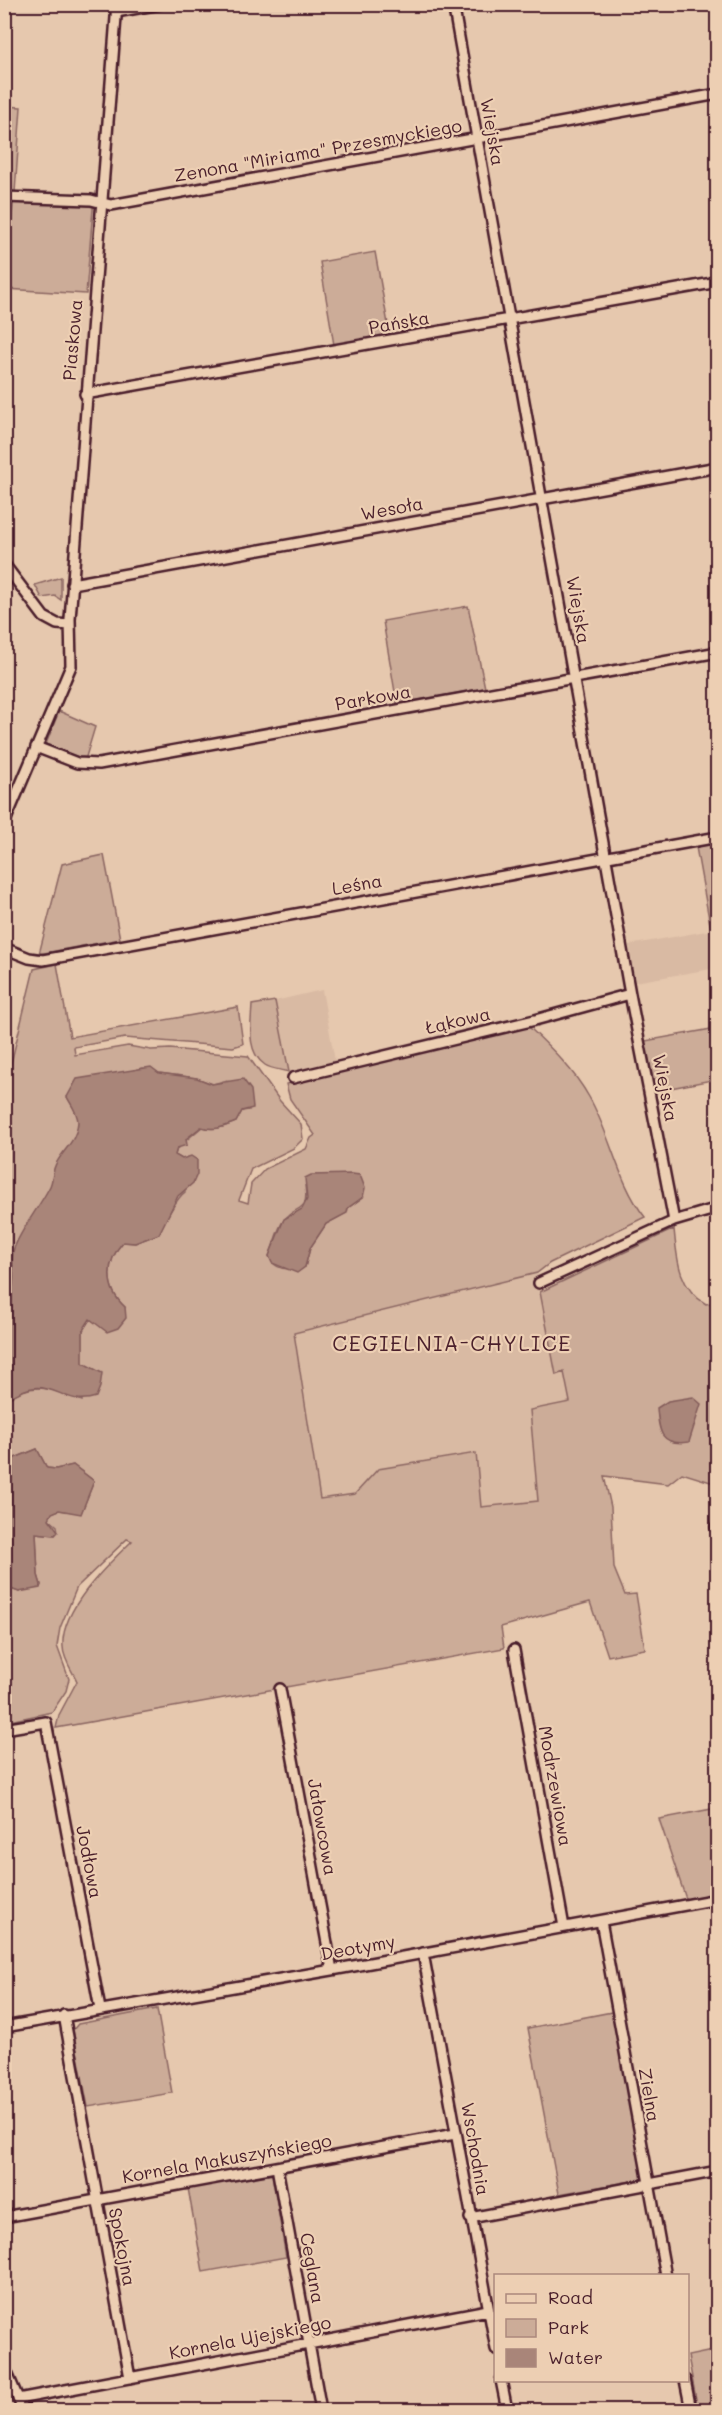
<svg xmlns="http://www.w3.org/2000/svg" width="722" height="2415" viewBox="0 0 722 2415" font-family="Mali,sans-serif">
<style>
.built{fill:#d9baa3}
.green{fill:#ccac98;stroke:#8b6662;stroke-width:1.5;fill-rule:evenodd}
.water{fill:#a98579;stroke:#835c5a;stroke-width:1.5}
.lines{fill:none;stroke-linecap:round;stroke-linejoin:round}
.street-casing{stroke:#4a1f2b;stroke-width:14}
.street{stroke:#edcfb3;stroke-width:9}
.labels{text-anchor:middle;stroke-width:4.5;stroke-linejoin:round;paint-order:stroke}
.street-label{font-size:18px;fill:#4a1f2b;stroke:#edcfb3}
.quarter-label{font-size:21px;letter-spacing:1.5px;fill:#4a1f2b;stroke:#edcfb3}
</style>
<rect width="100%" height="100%" fill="#e6c8ae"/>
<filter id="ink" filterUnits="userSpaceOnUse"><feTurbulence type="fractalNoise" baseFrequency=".0167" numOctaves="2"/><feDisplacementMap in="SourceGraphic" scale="12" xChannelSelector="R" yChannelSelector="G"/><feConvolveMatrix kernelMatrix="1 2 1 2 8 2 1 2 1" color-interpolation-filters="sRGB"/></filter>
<g filter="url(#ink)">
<path class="built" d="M717,929V968L635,982L629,945Z
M322,990L335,1061L289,1072L275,1001Z
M537,1273L556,1374L564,1372L570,1402L530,1411L538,1501L481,1507L476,1453L378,1469L355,1494L320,1499L294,1333Z"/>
<path class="green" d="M4,106L21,107L15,192L94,197L86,294L6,289L13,204L5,203Z
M375,252L390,335L334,345L320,262Z
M61,577V600L55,596L42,598L35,585Z
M468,606L485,688L397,704L383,621Z
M59,711L95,727L85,760L46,744Z
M717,843V929L711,930L696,847Z
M104,855L120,939L39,954L62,864Z
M57,964L70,1037L238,1007L243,1044L233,1047L125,1038L74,1047L75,1055L128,1046L151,1050L170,1049L248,1056L280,1101L301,1124L303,1139L294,1148L251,1169L239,1200L248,1203L251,1184L265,1169L306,1149L311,1138L315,1135L290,1099L286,1084L529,1027C551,1048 574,1070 589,1097C611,1135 618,1183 645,1217L550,1263L537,1273L294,1333L320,1499L355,1494L378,1469L476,1453L481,1507L538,1501L530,1410L570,1402L564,1372L556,1375L540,1292L674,1229C677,1259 678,1287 706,1304L717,1302V1484L682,1473L668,1484L604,1476L611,1507L614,1568L625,1595L636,1594L645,1649L608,1656L590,1602L501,1627L504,1648L56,1728L59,1715L77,1681C72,1671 63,1658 63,1647C60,1610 107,1565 132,1541L127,1539L77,1587L60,1628L57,1646L69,1679L66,1691L52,1712L5,1722V1587L19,1592L41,1585L38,1575L36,1533L55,1535L58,1532L57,1526L49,1519L51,1513L59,1510L81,1513L94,1481L73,1465L56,1469L47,1468L37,1449L5,1462L4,1401C33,1380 51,1388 82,1401L83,1330L90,1319L95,1322L125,1307C105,1289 105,1262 123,1242L135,1243L159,1234C163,1224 177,1197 185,1192L182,1159L175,1155L177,1148L202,1127C215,1131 224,1127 236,1122L242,1111L249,1110L227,1080L213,1084L196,1078L158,1073L143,1068L117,1075L100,1076L67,1097C70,1103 77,1111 78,1118C83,1141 53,1157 52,1183L12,1265L16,1279L12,1289L5,1292V1088L34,969ZM305,1186L363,1197L348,1208L346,1213L326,1224L310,1248L305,1267C290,1269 276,1273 269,1256C274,1246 277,1228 284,1220C297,1204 309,1214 305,1186Z
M275,1001L289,1072C282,1070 271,1069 265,1065C246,1052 251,1025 252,1005Z
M717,1028V1079L655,1091L645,1041Z
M717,1808V1893L686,1899L659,1819Z
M157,2009L172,2093L88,2107L73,2030L78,2024Z
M612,2012L643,2179L559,2194L528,2028Z
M272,2174L286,2257L203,2272L188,2188Z
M717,2350V2410H698L688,2356Z"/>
<path class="water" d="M151,1067L159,1073L197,1078L212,1084L243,1079L251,1090L253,1108L242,1111L236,1122C223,1127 215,1131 201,1127L186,1139L187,1145L177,1148L175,1155L182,1159L191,1156L197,1160V1174L193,1183L178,1196L159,1234L135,1243L123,1242C105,1262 105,1289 125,1307L126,1318L118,1328L107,1332L90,1319L83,1330V1363L102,1373L100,1387L96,1397C58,1409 51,1367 5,1401V1292L12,1289C17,1275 9,1262 14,1248C23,1226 38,1209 49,1188C54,1180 51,1171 57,1162C65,1148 77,1140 78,1122C78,1114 71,1104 67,1097L77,1079Z
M352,1174L360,1175L365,1188L363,1197L348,1208L347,1213L326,1224L310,1248L305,1267L297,1273L272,1263L269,1256L284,1219L302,1209L307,1199L305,1178L311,1175Z
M693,1397L701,1404L689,1442C661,1446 659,1433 657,1408L668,1401Z
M37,1449L47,1468L56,1469L73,1465L94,1481L81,1514L59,1510L52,1513L49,1519L58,1531L55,1535L36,1533L38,1575L41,1585L40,1588L19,1592L5,1587V1462Z"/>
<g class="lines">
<g class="street-casing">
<path id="street" d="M453,4L630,994L674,1221
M116,12L160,4
M4,197L91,200L111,205L718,94
M85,394L718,282
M4,564L44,617L57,624L70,625
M72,584L718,467
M36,747L77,763L99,764L718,652
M4,824L71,666L70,619L117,4
M4,948L29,958L43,960L718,837
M293,1078L535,1020L630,994
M539,1283L674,1221L718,1208
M716,1527L718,1528
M514,1650L564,1927
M280,1689L332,1970
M4,1729L46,1722L100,2009
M601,1921L666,2276
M423,1953L496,2349
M64,2015L130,2378
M4,2027L332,1970L718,1899
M277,2167L321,2410
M4,2217L455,2134
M470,2218L718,2171
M4,2366L23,2410
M501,2380L507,2410
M685,2380L691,2410
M18,2399L488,2310"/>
</g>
<use href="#street" class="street"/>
</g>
</g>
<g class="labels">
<g class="street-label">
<text transform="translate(492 132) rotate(80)" y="6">Wiejska</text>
<text transform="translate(318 151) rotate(-10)" y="6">Zenona "Miriama" Przesmyckiego</text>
<text transform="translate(399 323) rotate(-10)" y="6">Pańska</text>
<text transform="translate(73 340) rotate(-85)" y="6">Piaskowa</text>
<text transform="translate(392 509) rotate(-10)" y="6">Wesoła</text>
<text transform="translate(578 610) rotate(80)" y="6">Wiejska</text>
<text transform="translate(373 698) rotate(-10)" y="6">Parkowa</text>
<text transform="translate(357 885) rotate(-10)" y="6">Leśna</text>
<text transform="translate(458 1021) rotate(-13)" y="6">Łąkowa</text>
<text transform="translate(665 1088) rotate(79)" y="6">Wiejska</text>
<text transform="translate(555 1786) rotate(80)" y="6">Modrzewiowa</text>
<text transform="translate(322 1827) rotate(80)" y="6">Jałowcowa</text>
<text transform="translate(89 1862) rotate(79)" y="6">Jodłowa</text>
<text transform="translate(358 1948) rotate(-10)" y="6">Deotymy</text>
<text transform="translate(649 2095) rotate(80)" y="6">Zielna</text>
<text transform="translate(475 2149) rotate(80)" y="6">Wschodnia</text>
<text transform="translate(227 2159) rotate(-10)" y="6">Kornela Makuszyńskiego</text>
<text transform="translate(122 2247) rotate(79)" y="6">Spokojna</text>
<text transform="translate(312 2268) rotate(80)" y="6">Ceglana</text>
<text transform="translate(250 2338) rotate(-11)" y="6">Kornela Ujejskiego</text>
</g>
<g class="quarter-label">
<text x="452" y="1351">CEGIELNIA-CHYLICE</text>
</g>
</g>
<rect width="722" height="2415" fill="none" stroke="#edcfb3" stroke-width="24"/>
<rect x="12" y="12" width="698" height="2391" fill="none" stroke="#4a1f2b" stroke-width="2" filter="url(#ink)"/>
<rect x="494" y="2274" width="195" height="108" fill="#edcfb3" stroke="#ac897d" stroke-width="1.5"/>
<rect x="506" y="2294" width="30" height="9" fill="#edcfb3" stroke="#ac897d" stroke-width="1.5"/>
<text x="548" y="2304" font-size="18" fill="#4a1f2b">Road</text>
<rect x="506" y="2319" width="30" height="18" fill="#ccac98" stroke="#ac897d" stroke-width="1.5"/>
<text x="548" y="2334" font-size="18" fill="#4a1f2b">Park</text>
<rect x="506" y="2349" width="30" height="18" fill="#a98579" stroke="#ac897d" stroke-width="1.5"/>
<text x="548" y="2364" font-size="18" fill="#4a1f2b">Water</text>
</svg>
